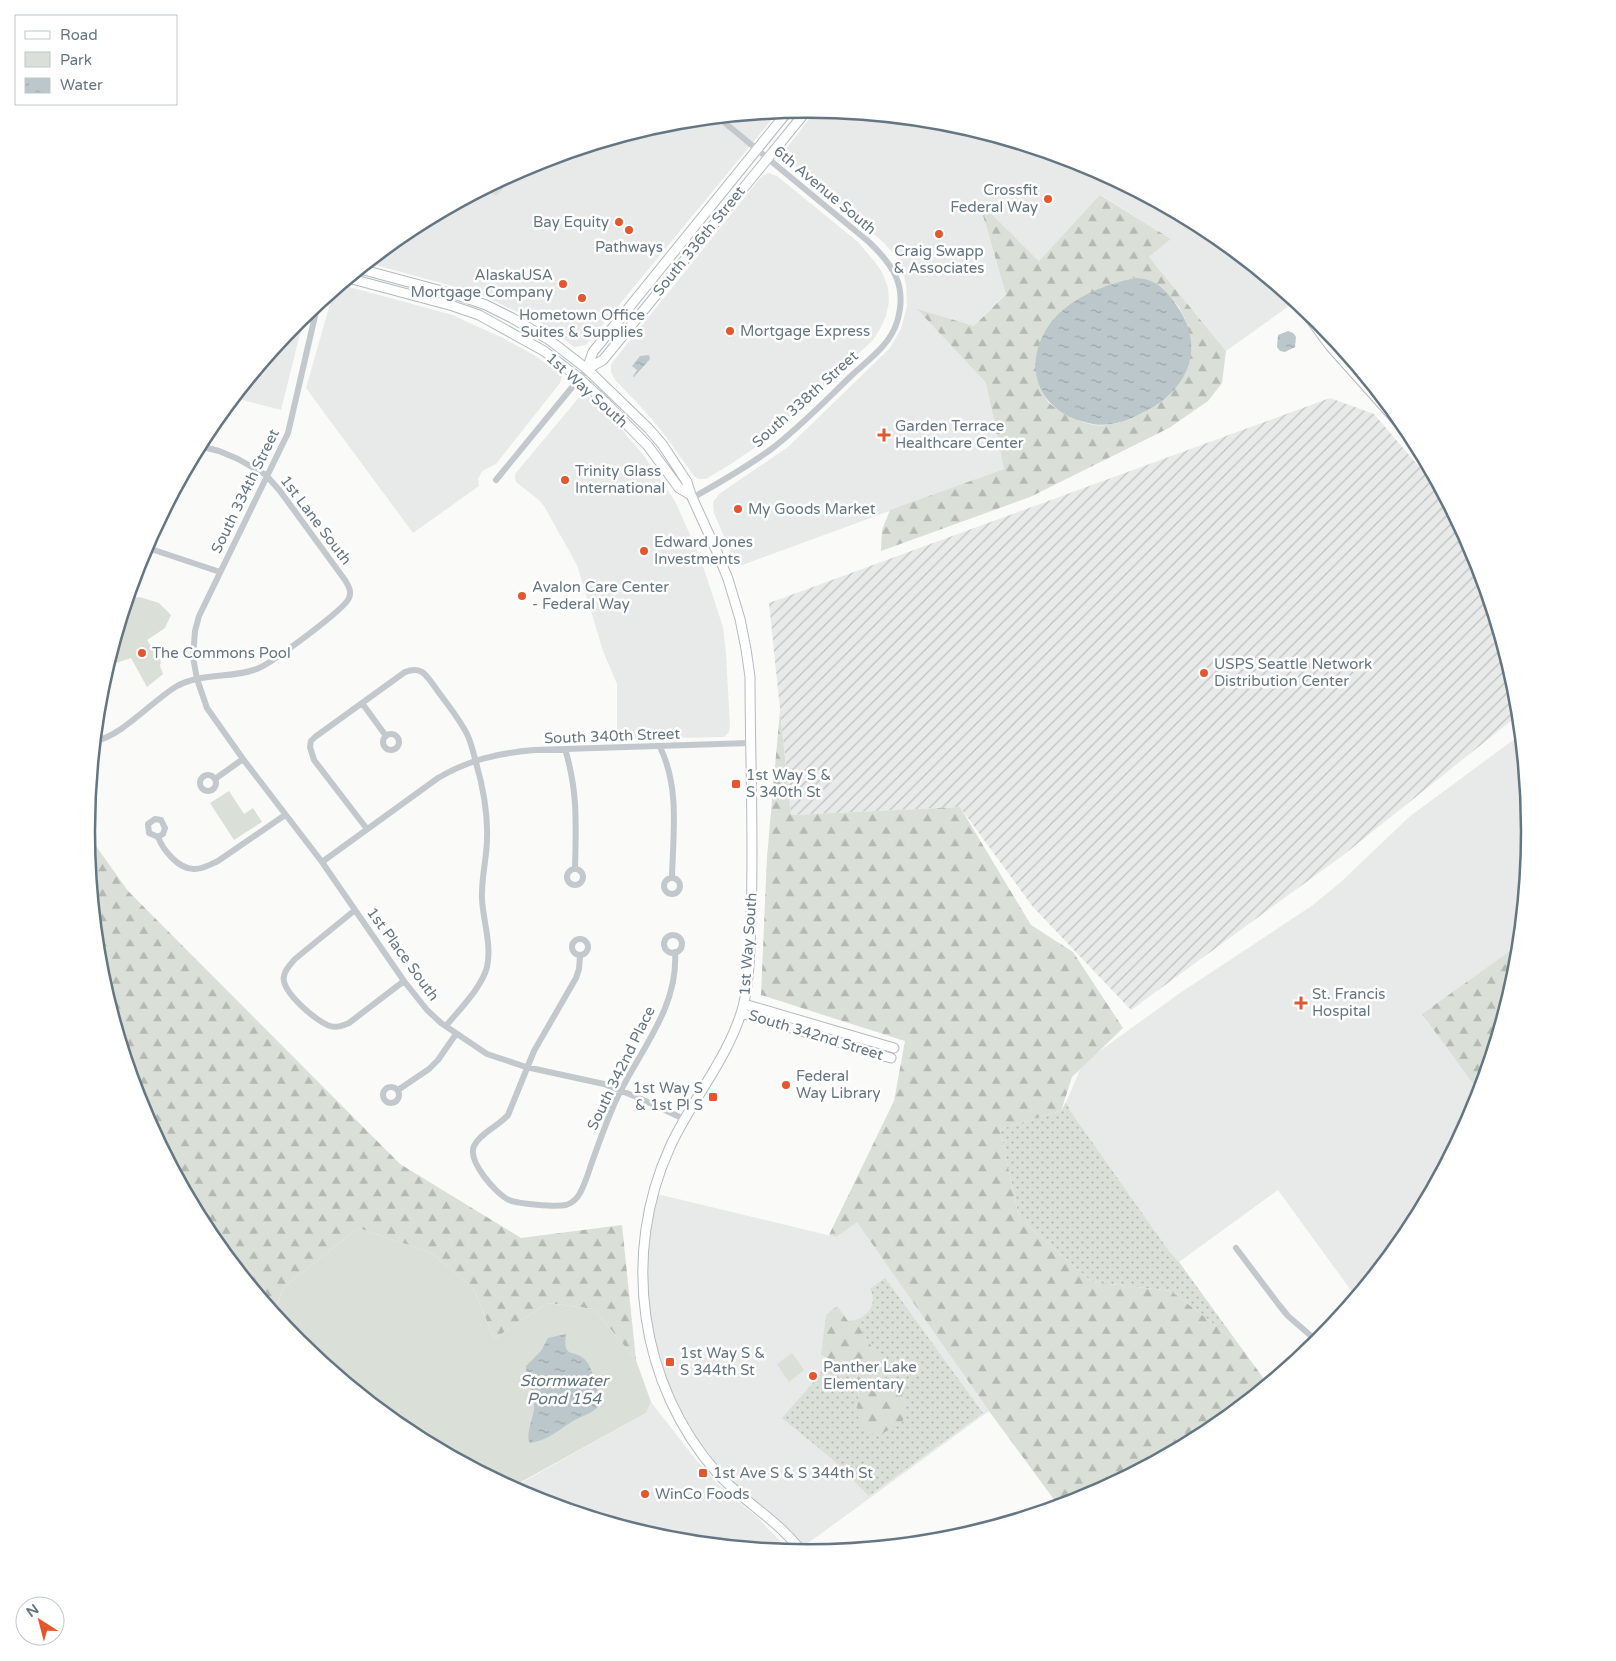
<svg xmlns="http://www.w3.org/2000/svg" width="1616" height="1661" viewBox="0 0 1616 1661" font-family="'Varela Round',sans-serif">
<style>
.built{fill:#e8e9e9}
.industrial{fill:url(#industrial-furrows)}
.grass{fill:url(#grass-dots)}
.forest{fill:url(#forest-firs);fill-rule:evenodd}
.park{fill:#dadfd7}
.water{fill:url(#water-ripples)}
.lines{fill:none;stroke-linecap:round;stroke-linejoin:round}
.secondary-casing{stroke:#b3babf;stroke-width:11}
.street{stroke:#c3c8cc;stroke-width:6}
.secondary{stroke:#fff;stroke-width:9}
.poi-dot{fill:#e4572e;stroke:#fff;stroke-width:2}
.labels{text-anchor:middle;stroke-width:5;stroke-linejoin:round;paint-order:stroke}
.street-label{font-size:15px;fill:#657683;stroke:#fff}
.poi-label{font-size:15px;fill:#657683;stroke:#fff;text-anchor:start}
.water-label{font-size:16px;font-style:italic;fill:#60757c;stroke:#fff}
.rim{fill:none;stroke:#657683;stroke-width:2.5}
</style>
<defs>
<pattern id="industrial-furrows" width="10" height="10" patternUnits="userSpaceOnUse" patternTransform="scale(1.25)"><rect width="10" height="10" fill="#e8e9e9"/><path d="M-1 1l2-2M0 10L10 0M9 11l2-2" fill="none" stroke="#c0c1c2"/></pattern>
<pattern id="grass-dots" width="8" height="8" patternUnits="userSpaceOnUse" patternTransform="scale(1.25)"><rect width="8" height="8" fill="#dadfd7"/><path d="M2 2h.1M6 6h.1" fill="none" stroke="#b4b9b4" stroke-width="1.8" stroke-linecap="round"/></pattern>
<pattern id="forest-firs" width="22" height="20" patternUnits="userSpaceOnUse" patternTransform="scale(1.25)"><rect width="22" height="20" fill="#dadfd7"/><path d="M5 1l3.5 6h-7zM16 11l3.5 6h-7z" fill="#b4b9b4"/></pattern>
<pattern id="water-ripples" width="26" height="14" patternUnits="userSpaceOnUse" patternTransform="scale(1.25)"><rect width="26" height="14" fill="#bbc7cb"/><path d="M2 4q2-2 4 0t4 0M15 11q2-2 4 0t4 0" fill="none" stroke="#9ca6aa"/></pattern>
</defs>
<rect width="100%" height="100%" fill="#fafaf8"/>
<path class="built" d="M816,110L949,123L1084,164L1209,231L1275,285L1289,306L1226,351L1149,257L1171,239L1101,195L1039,261L979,203L1006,293L974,326L918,310L986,383L1004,469L737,567L714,513L713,502L719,494L788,447L890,348L901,329L907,306L906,284L899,260L884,243L786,158L785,150Z
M778,112L586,345L574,347L545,325L477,293L368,263L407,230L532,164L667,123Z
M768,173L777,176L858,242L875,262L882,272L888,288L889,302L886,316L880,329L873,340L775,432L760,444L731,464L706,479H698L694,476L661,430L641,407L615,380L611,372V364L761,177Z
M342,285L453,315L465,321L501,337L534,355L558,372L562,377L560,383L496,464L482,471L478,479L479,486L413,533L306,388L334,290Z
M305,314L281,410L234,398L298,320Z
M581,395L588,396L612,419L642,453L675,501L700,557L723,627L726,654L730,726L729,732L724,737L619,739L617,736V684L603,651L577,565L544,506L539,500L516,482L515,478V474Z
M1520,735L1530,831L1518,945L1422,1014L1479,1092L1475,1107L1408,1232L1355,1296L1278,1190L1179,1262L1169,1251L1071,1112L1066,1102L1083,1063L1180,993L1313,905L1342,881L1409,817Z
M653,1193L836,1237L857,1221L989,1411L800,1549L706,1458L664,1386L643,1299Z
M651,1402L697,1461L719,1485L758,1518L789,1550L667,1538L532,1497L522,1492L521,1483L646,1413Z"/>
<path class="industrial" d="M1330,398L1374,414L1444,496L1475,555L1516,690L1517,699L1512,720L1342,856L1131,1010L1033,907L960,807L791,815L769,603Z"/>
<path class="grass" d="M1066,1102L1071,1112L1169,1251L1179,1262L1237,1342L1171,1291L1092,1282L1019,1218L1000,1129L1061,1111Z
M885,1278L983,1413L869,1496L831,1458L782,1418L818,1377V1375L831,1359C848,1374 864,1384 857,1409L905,1400L855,1320C869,1316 878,1303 870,1289Z"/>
<path class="forest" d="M513,174L497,196L484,190L480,191Z
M1100,195L1171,239L1149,257L1226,351L1222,383L1208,401L1169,428L1030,497L881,551L882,530L890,510L1004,469L986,383L917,309L974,326L1006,294L979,202L1039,261ZM1135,278L1162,288L1179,307L1185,319L1150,409C1137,416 1122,423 1107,425C1093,427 1079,421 1067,415C1046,403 1044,400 1040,377C1039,371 1036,364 1037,358C1037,352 1040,345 1042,339C1057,304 1099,285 1135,278Z
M780,710L791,815L960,807L1031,925L1073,952L1123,1028L1072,1077L1061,1111L1000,1129L1019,1218L1092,1282L1171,1291L1237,1342L1267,1383L1209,1431L1084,1497L1058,1505L989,1411L857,1222L836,1237L829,1235L894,1101L905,1041L761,995L767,857Z
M86,832L128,891L400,1164L521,1238L622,1225L636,1360L594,1309L547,1303L494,1339L474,1289L432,1253L358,1228L284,1287L274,1311L208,1231L141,1106L100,971Z
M1518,945C1517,960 1516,993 1502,1001V1016L1479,1092L1422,1014Z
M837,1306L848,1321L855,1320L905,1400L907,1413L902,1422L880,1435C877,1434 872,1434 869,1432C862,1428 856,1416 857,1408C858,1401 860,1396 858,1389C853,1374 835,1361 821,1355L826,1315Z"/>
<path class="park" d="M140,597L159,603L171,615L165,628L147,640L161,661L160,666L163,674L147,687L131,658L107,666L128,599Z
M229,791L244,814L253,808L262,822L234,840L210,803Z
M358,1228L432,1253L474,1289L494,1339L547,1303L594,1309L636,1360L651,1402L646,1413L521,1482L522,1492L407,1430L297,1341L274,1312L284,1287Z
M792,1353L804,1370L789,1382L777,1364Z"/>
<path class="water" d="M1135,278C1153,279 1161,285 1172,299C1208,344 1191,389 1142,413C1125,422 1107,428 1088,423C1036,412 1020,362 1052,321C1072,297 1105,284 1135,278Z
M1288,331L1293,333L1296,337L1295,347L1285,352L1280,351L1277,347L1278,335Z
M649,355L650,359L634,377L633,376L637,370L632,366L640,356Z
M566,1334C562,1362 576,1347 587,1362C593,1370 599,1394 600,1405C592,1414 583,1415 573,1421C558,1430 547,1441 530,1443C525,1435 533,1419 534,1409C535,1394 526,1381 526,1366L541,1351L548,1338Z"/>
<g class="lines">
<g class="secondary-casing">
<path id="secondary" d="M360,269L457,295L486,305L512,318L548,339L587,369L648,428L662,444L687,482L691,495L717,552L728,579L740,619L746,649L750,677C750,757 754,837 751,917C750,946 750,978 743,1007C728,1059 692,1099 670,1147C621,1254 639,1385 718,1474C744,1502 779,1521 802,1552
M348,278L453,306L479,315L544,351L579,378L605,402L648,446L679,488L691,495
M1300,305L1330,346L1413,439
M587,369L603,360L808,109
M587,369L593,352L788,111
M744,1004L894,1048
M741,1013L891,1058"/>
</g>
<path class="street" d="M318,303L288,433L199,616L195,631L193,657L197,679L207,708L243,759L322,862L404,981L427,1010L441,1023L487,1054L526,1067L604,1084L639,1098L684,1119
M496,480L587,369
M692,498C719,483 745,468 770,450C799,428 825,401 851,376C868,360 890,345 897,322C908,286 893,265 869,242L719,118
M145,547L220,572
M362,703L386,736
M383 742a8 8 0 1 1 16 0a8 8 0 1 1-16 0Z
M95,741C122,736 153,700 177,686C203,672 234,679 259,668C273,662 345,609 349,598C352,591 348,585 345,580L280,491L266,475L238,459L219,451L199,446
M660,747C680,788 673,834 672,878
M565,749C578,791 576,826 575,869
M200 783a8 8 0 1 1 16 0a8 8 0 1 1-16 0Z
M215,779L243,759
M367,829L314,760L310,747L311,741L315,737L405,672C423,665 427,677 437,690C447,704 459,718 467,734C471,742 473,751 475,759C483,786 488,810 487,838C487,858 481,878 482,899C483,921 492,945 487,967C482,987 459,1010 446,1026
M158,837L163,834L165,828L161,820L155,819L148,824L149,833L158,837C163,850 179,870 195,869C203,869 211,864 218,861L285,815
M322,862L438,778C468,760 499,753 534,750L750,743
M567 877a8 8 0 1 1 16 0a8 8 0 1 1-16 0Z
M664 886a8 8 0 1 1 16 0a8 8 0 1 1-16 0Z
M355,910L295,959C291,964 285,969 284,976C280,991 317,1022 330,1026C337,1028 342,1026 349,1023L404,981
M664 944a9 9 0 1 1 18 0a9 9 0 1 1-18 0Z
M572 947a8 8 0 1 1 16 0a8 8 0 1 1-16 0Z
M580,956L579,969L576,978L534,1051L508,1115C499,1126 480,1133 474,1146C467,1161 496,1194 509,1200C517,1204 556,1207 566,1205C572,1203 577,1199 580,1193C585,1184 588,1174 591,1165C598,1145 605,1126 613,1107C634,1057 679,1011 675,952
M383 1095a8 8 0 1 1 16 0a8 8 0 1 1-16 0Z
M398,1090L429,1069L438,1060L456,1034
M1236,1248L1279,1305L1288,1316L1318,1342"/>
<use href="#secondary" class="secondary"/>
</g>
<g class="poi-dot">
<circle cx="1048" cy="199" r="5"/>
<circle cx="619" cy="222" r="5"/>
<circle cx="629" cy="230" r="5"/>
<circle cx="939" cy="234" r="5"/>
<circle cx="563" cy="284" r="5"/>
<circle cx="582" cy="298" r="5"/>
<circle cx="730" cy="331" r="5"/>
<path d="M881.5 427.5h5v5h5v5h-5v5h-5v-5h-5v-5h5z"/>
<circle cx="565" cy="480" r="5"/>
<circle cx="738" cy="509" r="5"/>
<circle cx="644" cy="551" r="5"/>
<circle cx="522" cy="596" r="5"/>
<circle cx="142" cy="653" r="5"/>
<circle cx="1204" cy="673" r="5"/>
<rect x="731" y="779" width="10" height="10" rx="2.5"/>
<path d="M1298.5 995.5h5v5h5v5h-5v5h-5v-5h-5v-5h5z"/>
<circle cx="786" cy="1085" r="5"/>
<rect x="708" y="1092" width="10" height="10" rx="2.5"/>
<rect x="665" y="1357" width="10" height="10" rx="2.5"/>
<circle cx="813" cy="1376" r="5"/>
<rect x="698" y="1468" width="10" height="10" rx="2.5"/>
<circle cx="645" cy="1494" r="5"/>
</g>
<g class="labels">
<g class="street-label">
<text transform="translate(825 190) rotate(40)" y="5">6th Avenue South</text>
<text transform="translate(699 241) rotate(-51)" y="5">South 336th Street</text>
<text transform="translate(587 390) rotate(42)" y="5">1st Way South</text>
<text transform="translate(805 399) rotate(-42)" y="5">South 338th Street</text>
<text transform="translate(245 491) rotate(-64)" y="5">South 334th Street</text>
<text transform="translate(316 520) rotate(53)" y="5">1st Lane South</text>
<text transform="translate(612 736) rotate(-2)" y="5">South 340th Street</text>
<text transform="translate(748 944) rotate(-86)" y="5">1st Way South</text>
<text transform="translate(403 954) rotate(54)" y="5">1st Place South</text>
<text transform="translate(816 1035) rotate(17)" y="5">South 342nd Street</text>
<text transform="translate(621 1068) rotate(-64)" y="5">South 342nd Place</text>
</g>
<g class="poi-label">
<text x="1038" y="195" text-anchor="end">Crossfit<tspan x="1038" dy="17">Federal Way</tspan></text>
<text x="609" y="227" text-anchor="end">Bay Equity</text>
<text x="629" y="252" text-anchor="middle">Pathways</text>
<text x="939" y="256" text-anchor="middle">Craig Swapp<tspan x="939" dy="17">&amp; Associates</tspan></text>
<text x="553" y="280" text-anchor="end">AlaskaUSA<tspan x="553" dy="17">Mortgage Company</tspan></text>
<text x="582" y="320" text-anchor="middle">Hometown Office<tspan x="582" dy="17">Suites &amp; Supplies</tspan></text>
<text x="740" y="336">Mortgage Express</text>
<text x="895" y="431">Garden Terrace<tspan x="895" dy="17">Healthcare Center</tspan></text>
<text x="575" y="476">Trinity Glass<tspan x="575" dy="17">International</tspan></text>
<text x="748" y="514">My Goods Market</text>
<text x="654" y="547">Edward Jones<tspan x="654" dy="17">Investments</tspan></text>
<text x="532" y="592">Avalon Care Center<tspan x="532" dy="17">- Federal Way</tspan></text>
<text x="152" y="658">The Commons Pool</text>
<text x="1214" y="669">USPS Seattle Network<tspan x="1214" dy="17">Distribution Center</tspan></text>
<text x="746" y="780">1st Way S &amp;<tspan x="746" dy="17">S 340th St</tspan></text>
<text x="1312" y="999">St. Francis<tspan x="1312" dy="17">Hospital</tspan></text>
<text x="796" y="1081">Federal<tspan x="796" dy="17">Way Library</tspan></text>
<text x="703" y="1093" text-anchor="end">1st Way S<tspan x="703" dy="17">&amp; 1st Pl S</tspan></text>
<text x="680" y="1358">1st Way S &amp;<tspan x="680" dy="17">S 344th St</tspan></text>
<text x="823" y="1372">Panther Lake<tspan x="823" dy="17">Elementary</tspan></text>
<text x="713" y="1478">1st Ave S &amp; S 344th St</text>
<text x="655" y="1499">WinCo Foods</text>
</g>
<g class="water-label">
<text x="564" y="1386">Stormwater<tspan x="564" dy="18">Pond 154</tspan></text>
</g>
</g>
<path d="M0 0H1616V1661H0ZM95 831a713 713 0 1 1 1426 0a713 713 0 1 1-1426 0Z" fill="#fff" fill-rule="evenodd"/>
<path class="rim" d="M95 831a713 713 0 1 1 1426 0a713 713 0 1 1-1426 0Z"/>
<rect x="15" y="15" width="162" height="90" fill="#ffffff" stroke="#c1c8cd"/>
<rect x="25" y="31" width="25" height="8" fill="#ffffff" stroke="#c1c8cd"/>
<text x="60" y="40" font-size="15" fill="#657683">Road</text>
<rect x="25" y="52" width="25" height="15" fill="#dadfd7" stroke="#c1c8cd"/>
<text x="60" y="65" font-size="15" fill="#657683">Park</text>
<rect x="25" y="78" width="25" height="15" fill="url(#water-ripples)" stroke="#c1c8cd"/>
<text x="60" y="90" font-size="15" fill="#657683">Water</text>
<g transform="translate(40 1621) rotate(324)"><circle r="24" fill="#ffffff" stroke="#c1c8cd"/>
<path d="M0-4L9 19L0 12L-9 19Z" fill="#e4572e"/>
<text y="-8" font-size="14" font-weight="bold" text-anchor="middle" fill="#657683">N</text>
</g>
</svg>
